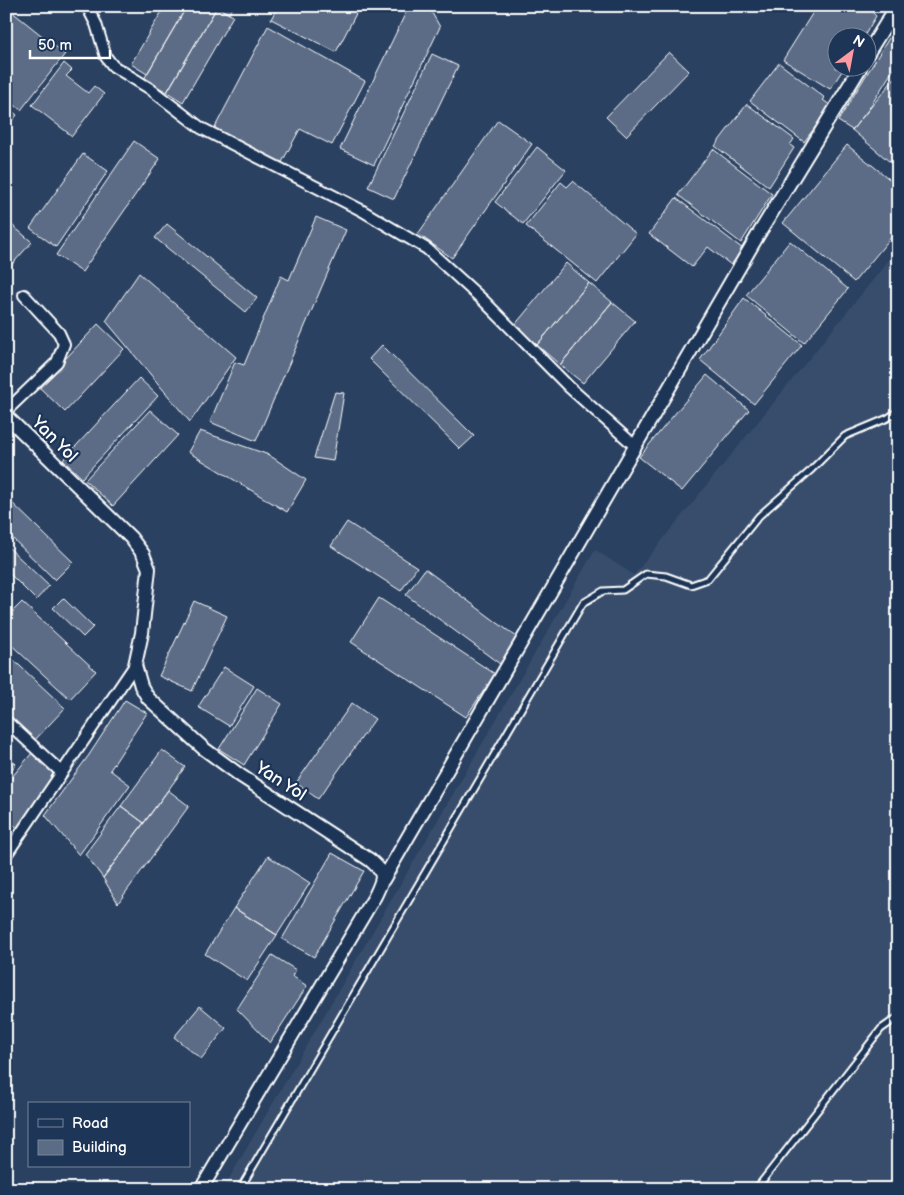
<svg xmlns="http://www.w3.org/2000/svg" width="904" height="1195" viewBox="0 0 904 1195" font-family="'Balsamiq Sans',sans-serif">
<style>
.built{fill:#394e6c}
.building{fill:#5b6c86;stroke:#fff}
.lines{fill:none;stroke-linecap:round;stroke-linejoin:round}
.service-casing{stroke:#fff;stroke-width:9}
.minor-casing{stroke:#fff;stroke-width:14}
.tertiary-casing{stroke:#fff;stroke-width:16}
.service{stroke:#1d3557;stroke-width:5}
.minor{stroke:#1d3557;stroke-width:10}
.tertiary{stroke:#1d3557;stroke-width:12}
.labels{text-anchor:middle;stroke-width:4.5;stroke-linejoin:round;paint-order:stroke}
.street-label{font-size:18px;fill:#fff;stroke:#1d3557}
</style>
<rect width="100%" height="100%" fill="#2a4161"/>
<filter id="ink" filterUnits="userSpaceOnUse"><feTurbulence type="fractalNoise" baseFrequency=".02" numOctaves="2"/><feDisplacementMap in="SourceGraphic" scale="10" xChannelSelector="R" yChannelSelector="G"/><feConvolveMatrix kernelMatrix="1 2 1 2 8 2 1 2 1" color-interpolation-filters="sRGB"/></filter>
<g filter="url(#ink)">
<path class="built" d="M898,249V1189H223L595,550L634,575Z"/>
<path class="building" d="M165,6H187L147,74L131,64Z
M187,6L217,7L167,92L144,79Z
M216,6H234L229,14Z
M278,6H360L336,52L271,19Z
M409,6H428L440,27L374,165L340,149Z
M817,6H866L876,16L863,38H836V68H844L830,89L783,60Z
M6,7L65,54L21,110L6,99Z
M217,7L233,16L183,102L167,92Z
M268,26L365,81L332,145L300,129L281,164L214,129Z
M889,38L898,43V62L868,110L852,130L838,121Z
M669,52L689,71L626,136L606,117Z
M432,54L458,66L394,199L368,187Z
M64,63L72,70L66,76L88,93L94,86L104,94L72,136L32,105Z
M779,63L825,98L823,100L831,106L804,142L750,101Z
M898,74V153L890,162L852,130Z
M747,104L794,139L790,145L794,148L769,187L715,146Z
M6,106L17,115L6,128Z
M498,120L532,144L452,258L418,234Z
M134,141L160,159L82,272L56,255Z
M847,145L898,186V229L854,282L783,223Z
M537,147L566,170L523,224L495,202Z
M713,149L772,194L741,243L678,195Z
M83,154L108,171L56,247L30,228Z
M573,181L636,234L597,283L526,226L561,182L567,187Z
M676,198L743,249L731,265L708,247L692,267L649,234Z
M316,217L346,230L256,441L210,422L235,362L244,365L281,276L289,280Z
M6,220L32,242L6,271Z
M167,224L257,298L246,312L155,238Z
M790,241L848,289L804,343L746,295Z
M566,263L589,283L537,345L514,326Z
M139,273L236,357L190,422L106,321Z
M589,283L612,302L560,365L537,345Z
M744,298L802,345L754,404L700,360Z
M612,302L635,321L583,383L560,365Z
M98,324L124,349L65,412L39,387Z
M382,345L474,436L460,449L369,359Z
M707,375L749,410L682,491L639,457Z
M139,378L158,396L82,478L63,460Z
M335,392L344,393L333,461L314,458Z
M150,410L178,435L113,506L85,480Z
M200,431L269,455L306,480L287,512L188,452Z
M6,497L73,562L55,580L6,532Z
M347,522L417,567L401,591L331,546Z
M6,545L49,586L36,600L6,570Z
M425,569L518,638L500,664L406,595Z
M63,598L93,627L83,637L53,608Z
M379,598L495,674L466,717L351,642Z
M194,601L227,616L192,691L159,676Z
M22,602L96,671L70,699L6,640V618Z
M6,653L65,708L33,742L6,717Z
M224,667L254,686L229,726L198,707Z
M257,688L282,704L244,765L219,749Z
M125,700L147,713L110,770L130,785L79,855L45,815L89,755Z
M352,703L375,719L318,799L296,783Z
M162,750L185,767L144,823L121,806Z
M32,753L54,771L36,808L19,829L6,819V784Z
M6,756L16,764L6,777Z
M168,790L189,806L118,903L103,878Z
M121,806L144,823L103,878L85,854Z
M332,853L364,871L314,957L282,939Z
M268,856L310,883L277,935L234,908Z
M234,908L277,935L247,981L205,954Z
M272,955L296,970L292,976L307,986L270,1043L237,1009Z
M200,1006L226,1028L201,1059L174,1037Z"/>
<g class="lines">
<g class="service-casing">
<path id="service" d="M240,1189L583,603L603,591L623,590L646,574L666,576L691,585L708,579L759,516L810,471L845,436L888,418L898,411
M756,1189L881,1029L898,1017"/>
</g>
<g class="minor-casing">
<path id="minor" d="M87,6L96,24L106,57L113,66L149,88L201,128L361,210L427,249L484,301L569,387L635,446
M6,411L57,362L64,344L59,333L24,295
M6,721L62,773
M6,855L135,665"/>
</g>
<g class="tertiary-casing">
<path id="tertiary" d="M866,56L897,6
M6,416L131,538L143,554L149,569L142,633L135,665L141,686L148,698L203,748L241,776L370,860C386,874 384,877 375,896L201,1189
M383,880L758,235L860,68"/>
</g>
<use href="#service" class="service"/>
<use href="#minor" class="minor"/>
<use href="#tertiary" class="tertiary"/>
</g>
</g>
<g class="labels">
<g class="street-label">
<text transform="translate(55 439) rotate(45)" y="6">Yan Yol</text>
<text transform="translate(281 781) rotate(33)" y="6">Yan Yol</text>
</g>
</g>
<rect width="904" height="1195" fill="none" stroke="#1d3557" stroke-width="25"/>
<rect x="12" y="12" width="879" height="1170" fill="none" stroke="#fff" stroke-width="2" filter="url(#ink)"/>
<rect x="28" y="1102" width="162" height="65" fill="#1d3557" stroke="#77869a"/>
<rect x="38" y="1119" width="25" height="8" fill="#1d3557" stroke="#77869a"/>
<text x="72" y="1128" font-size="15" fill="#ffffff">Road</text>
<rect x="38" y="1140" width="25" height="15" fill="#5b6c86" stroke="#77869a"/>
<text x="72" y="1152" font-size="15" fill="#ffffff">Building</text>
<g transform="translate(852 52) rotate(32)"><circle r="24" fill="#1d3557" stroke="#77869a"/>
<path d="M0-4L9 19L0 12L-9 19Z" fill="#ff9aa2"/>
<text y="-8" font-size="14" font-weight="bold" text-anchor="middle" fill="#ffffff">N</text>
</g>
<path d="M30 50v8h80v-8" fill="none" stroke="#ffffff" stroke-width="2.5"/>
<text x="38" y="50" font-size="15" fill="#ffffff" stroke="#1d3557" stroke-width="4" paint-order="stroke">50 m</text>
</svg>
